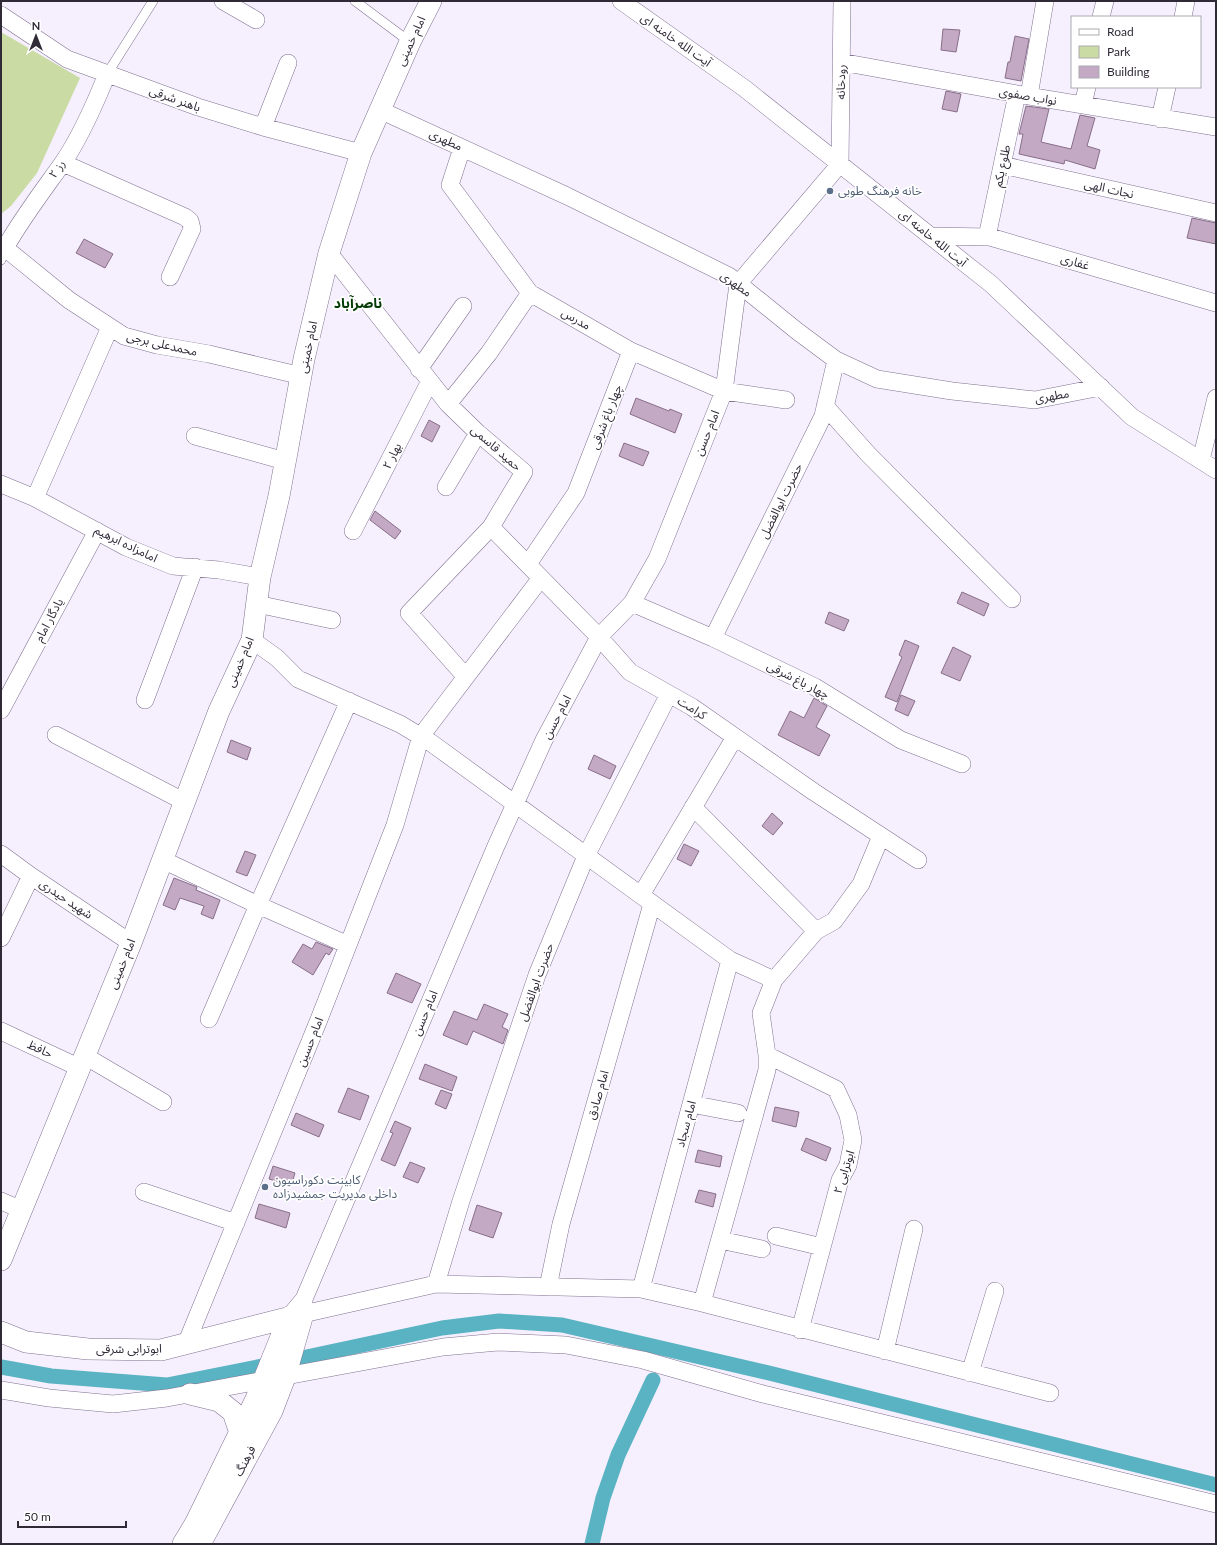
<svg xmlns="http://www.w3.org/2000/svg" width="1217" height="1545" viewBox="0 0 1217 1545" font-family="Lato,'Noto Sans Arabic',sans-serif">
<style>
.green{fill:#cadba3}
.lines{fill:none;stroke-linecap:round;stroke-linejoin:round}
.canal{stroke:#5ab3c3;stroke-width:15}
.building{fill:#c4a9c5;stroke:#886e89}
.service-casing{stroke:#807190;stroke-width:10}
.minor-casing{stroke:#807190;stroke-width:18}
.tertiary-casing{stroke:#807190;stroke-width:22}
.service{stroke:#fff;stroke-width:9}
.minor{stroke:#fff;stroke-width:17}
.tertiary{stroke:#fff;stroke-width:21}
.service-dot{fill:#5c6f8a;stroke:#fff;stroke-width:1.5}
.labels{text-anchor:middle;stroke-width:3.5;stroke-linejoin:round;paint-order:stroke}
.street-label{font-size:12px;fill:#302a37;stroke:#fff}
.service-label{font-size:12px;fill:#4e5e75;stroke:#fff;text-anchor:start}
.quarter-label{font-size:14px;font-weight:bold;fill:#033b04;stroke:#fff}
</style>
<rect width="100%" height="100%" fill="#f6f0fe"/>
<path class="green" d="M1,32L80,78L37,173L11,206L1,214Z"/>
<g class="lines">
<path class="canal" d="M1,1367L51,1376L167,1385L283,1362L442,1328L499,1321L562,1325L769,1373L1216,1485
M592,1544L603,1498L618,1455L653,1380"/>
</g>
<path class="building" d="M943,29L960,30L956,52L941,50Z
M1015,36L1029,39L1021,81L1005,78L1008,62H1010Z
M946,91L961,94L957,112L942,109Z
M1026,106L1049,109L1041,142L1071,149L1080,115L1095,118L1087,146L1100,150L1095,169L1065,160L1064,164L1019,154L1023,134H1019Z
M1192,218L1216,223V244L1187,238Z
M84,239L113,254L105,268L76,253Z
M636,398L669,411L670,409L682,414L675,433L630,414Z
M429,420L440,426L432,442L421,436Z
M624,443L649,452L643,466L619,456Z
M375,511L401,531L395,539L370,520Z
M962,592L989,604L984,616L957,603Z
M829,612L849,620L844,631L825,623Z
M905,640L919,646L897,702L885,697L902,657L899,655Z
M953,647L971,656L960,681L941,673Z
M901,695L915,701L908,716L895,710Z
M814,698L827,706L816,727L830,735L819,756L778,735L790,711L804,718Z
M231,740L251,748L247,760L227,752Z
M594,755L616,766L610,779L588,769Z
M772,813L783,823L773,835L762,826Z
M684,844L699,851L691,866L677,859Z
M245,851L256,855L247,876L236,872Z
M174,878L197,887L196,890L220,900L213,919L201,914L204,906L180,898L175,910L163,905Z
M316,942L333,949L329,955L326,953L313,975L292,962L303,944L312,949Z
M396,973L421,984L412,1003L387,993Z
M484,1004L508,1014L502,1027L508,1030L503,1044L473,1031L467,1045L443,1035L454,1011L477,1020Z
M425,1064L457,1077L452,1091L419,1079Z
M348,1088L369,1096L360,1120L338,1112Z
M441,1090L452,1094L446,1109L435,1104Z
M775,1107L799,1112L796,1127L772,1121Z
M296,1113L324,1125L319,1137L291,1125Z
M395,1121L411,1128L395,1166L381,1160L393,1133L390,1132Z
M806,1138L831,1148L826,1161L801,1150Z
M698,1150L722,1156L720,1167L695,1162Z
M410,1162L425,1168L418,1183L403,1177Z
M273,1166L295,1173L291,1186L269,1179Z
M699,1190L716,1194L713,1207L695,1202Z
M259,1204L290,1213L286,1228L255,1218Z
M477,1205L502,1213L493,1238L469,1230Z"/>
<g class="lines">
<g class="service-casing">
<path id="service" d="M355,1L410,42
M107,74L153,1
M1,260L5,248"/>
</g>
<g class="minor-casing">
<path id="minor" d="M223,1L256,20
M621,1L744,88L991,284L1132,417L1216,470
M1,15L67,59L198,107L263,127L361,153
M1101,17L1105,1
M1183,17L1186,1
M841,62L1017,94L1216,127
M1029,96L1045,1
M1083,105L1087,87
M380,110L567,196L729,276L797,331L836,360L877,379L952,391L1035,400L1101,387
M1160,119L1167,87
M263,127L288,63
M462,148L450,185L530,293L631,351L724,391L786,400
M63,163L185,217L190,221L192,229L170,277
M1002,165L1216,213
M931,236L990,237L1216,303
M987,237L1017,94
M1,247L5,248L69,300L124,336L157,345L209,354L302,376
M5,248C22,218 42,192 62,164C80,138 95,104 107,74
M329,253L448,404L478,433L524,472L491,527L409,613L466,677
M419,369L463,306
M448,404L489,353L530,293
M825,406L868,454L1012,599
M195,436L285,461
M1201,460L1216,398
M1,484L35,498L126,547L173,566L219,570L260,577
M446,487L478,433
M35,498L110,327
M491,527L599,637L630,672L692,707L814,792L918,860
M353,531L430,381
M528,564L576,493L631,351
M632,603L713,638L815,687L901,740L962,764
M257,604L332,620
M713,638L823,416L836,360
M252,640L277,658L298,679L400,724L430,742L730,960L774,980L761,1013L767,1055V1070L702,1303
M145,700L195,567
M1,710L97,531
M56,735L185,802
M693,807L816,931
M1,854L31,876L131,943
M163,860L258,905L209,1019
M641,895L735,737
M1,938L31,876
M348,945L258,905L349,701
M774,980L816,931L834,921L861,884L881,836
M1,1031L80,1068
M767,1055L836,1089L848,1115L853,1140L848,1165L840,1180L800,1330
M85,1056L163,1102
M691,1104L738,1113
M144,1192L236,1223
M1,1201L22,1210
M776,1236L822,1247
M720,1240L762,1249
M436,1284L461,1201L537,975L586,856L669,694
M548,1287L561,1224L652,904
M641,1289L730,960
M304,1301L303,1314L436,1284L641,1289L702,1303L1050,1393
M289,1317L304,1299L496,846L544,740L599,637L632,603L657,559L724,391L738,284L840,164L842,1
M186,1344L318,1022L395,825L421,736L541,578
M885,1351L914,1229
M970,1373L995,1291
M1,1390L49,1398L113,1404L167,1398L443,1347L498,1342L566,1345L643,1360L763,1394L1216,1504"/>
</g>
<g class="tertiary-casing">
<path id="tertiary" d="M1,1260L131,943L219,711L252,640L260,577L279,496L304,359L329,253L361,153L410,42L431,1
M1,1332L26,1342L88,1349L161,1350L303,1314L285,1377L272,1411L200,1544
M190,1394L219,1401L233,1412L240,1433
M183,1544L195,1524L256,1399L289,1317"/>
</g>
<use href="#service" class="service"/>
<use href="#minor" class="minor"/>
<use href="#tertiary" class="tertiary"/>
</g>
<g class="service-dot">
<circle cx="830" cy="191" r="4"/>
<circle cx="265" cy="1187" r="4"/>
</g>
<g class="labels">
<g class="street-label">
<text transform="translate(676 40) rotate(35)" y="4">آیت الله خامنه ای</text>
<text transform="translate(411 41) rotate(-65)" y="4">امام خمینی</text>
<text transform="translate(841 82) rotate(-89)" y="4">رودخانه</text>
<text transform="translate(1028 96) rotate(10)" y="4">نواب صفوی</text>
<text transform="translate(175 99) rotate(20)" y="4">باهنر شرقی</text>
<text transform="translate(446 140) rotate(25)" y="4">مطهری</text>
<text transform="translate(1002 166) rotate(-78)" y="4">طلوع یکم</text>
<text transform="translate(57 169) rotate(-56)" y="4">رز ۲</text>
<text transform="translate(1109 189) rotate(13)" y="4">نجات الهی</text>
<text transform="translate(933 238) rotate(39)" y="4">آیت الله خامنه ای</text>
<text transform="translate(1075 262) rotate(16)" y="4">غفاری</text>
<text transform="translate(736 284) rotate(35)" y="4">مطهری</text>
<text transform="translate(576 319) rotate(30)" y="4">مدرس</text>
<text transform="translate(162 344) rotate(13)" y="4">محمدعلی برجی</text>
<text transform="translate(308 347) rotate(-78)" y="4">امام خمینی</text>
<text transform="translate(1052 396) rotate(-9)" y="4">مطهری</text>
<text transform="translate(606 417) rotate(-69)" y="4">چهار باغ شرقی</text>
<text transform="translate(707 433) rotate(-68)" y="4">امام حسن</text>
<text transform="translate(496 448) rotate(41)" y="4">حمید قاسمی</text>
<text transform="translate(392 456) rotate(-63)" y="4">بهار ۲</text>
<text transform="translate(781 501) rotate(-64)" y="4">حضرت ابوالفضل</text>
<text transform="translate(126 544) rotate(26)" y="4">امامزاده ابرهیم</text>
<text transform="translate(49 620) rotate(-62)" y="4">یادگار امام</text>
<text transform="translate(240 662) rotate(-67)" y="4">امام خمینی</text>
<text transform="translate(798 680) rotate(27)" y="4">چهار باغ شرقی</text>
<text transform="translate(692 708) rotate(32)" y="4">کرامت</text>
<text transform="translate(557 717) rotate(-62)" y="4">امام حسن</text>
<text transform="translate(66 899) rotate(34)" y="4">شهید حیدری</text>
<text transform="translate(122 964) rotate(-68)" y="4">امام خمینی</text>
<text transform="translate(536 982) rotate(-70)" y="4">حضرت ابوالفضل</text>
<text transform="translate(425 1013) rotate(-67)" y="4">امام حسن</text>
<text transform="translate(310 1042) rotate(-68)" y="4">امام حسین</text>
<text transform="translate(40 1049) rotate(25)" y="4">حافظ</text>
<text transform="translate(598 1095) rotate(-74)" y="4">امام صادق</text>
<text transform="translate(686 1124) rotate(-75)" y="4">امام سجاد</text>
<text transform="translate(844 1172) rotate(-72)" y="4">ابوترابی ۲</text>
<text x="129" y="1353">ابوترابی شرقی</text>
<text transform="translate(245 1461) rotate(-62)" y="4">فرهنگ</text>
</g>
<g class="service-label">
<text x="838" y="195">خانه فرهنگ طوبی</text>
<text x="273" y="1184">کابینت دکوراسیون<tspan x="273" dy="14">داخلی مدیریت جمشیدزاده</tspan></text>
</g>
<g class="quarter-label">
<text x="358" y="308">ناصرآباد</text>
</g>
</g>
<rect width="1217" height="1545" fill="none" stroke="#302a37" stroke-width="4"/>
<rect x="1071" y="16" width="130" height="72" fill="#ffffff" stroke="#acaaaf"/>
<rect x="1079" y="29" width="20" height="6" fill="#ffffff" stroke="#acaaaf"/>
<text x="1107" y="36" font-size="12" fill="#302a37">Road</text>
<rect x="1079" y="46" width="20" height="12" fill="#cadba3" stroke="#acaaaf"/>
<text x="1107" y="56" font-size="12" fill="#302a37">Park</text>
<rect x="1079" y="66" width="20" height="12" fill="#c4a9c5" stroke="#acaaaf"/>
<text x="1107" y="76" font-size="12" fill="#302a37">Building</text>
<g transform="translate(36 36)" stroke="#ffffff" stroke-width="3" paint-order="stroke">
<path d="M0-3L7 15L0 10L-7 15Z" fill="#302a37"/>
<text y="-6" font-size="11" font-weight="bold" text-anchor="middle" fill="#302a37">N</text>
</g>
<path d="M18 1521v6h108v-6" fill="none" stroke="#302a37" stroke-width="2"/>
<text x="24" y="1521" font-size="12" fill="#302a37" stroke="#ffffff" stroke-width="3" paint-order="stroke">50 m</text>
</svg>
